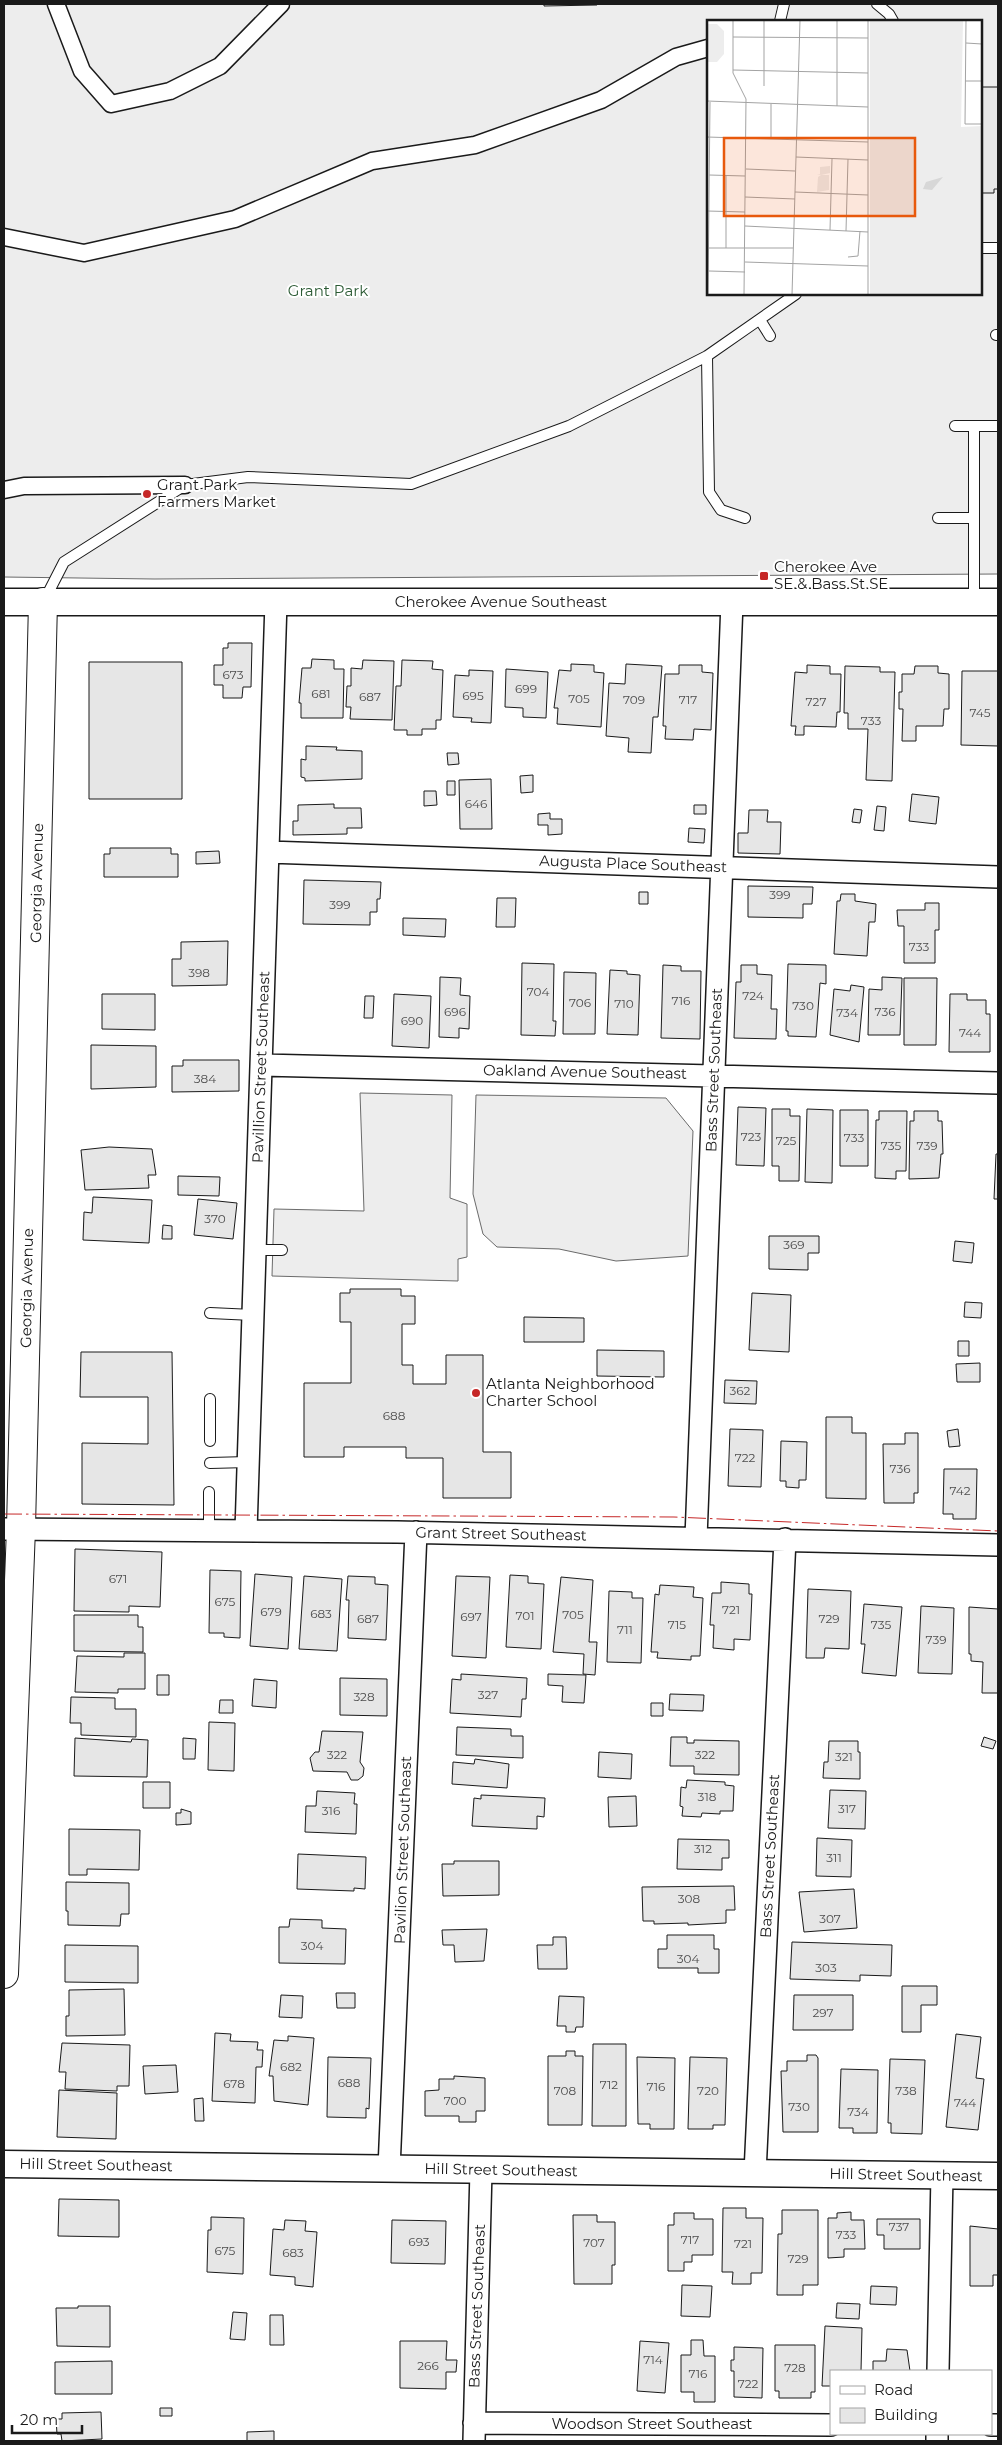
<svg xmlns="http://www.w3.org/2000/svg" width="1002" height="2445" viewBox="0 0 1002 2445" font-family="Montserrat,sans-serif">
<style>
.built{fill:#ededed;stroke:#6a6a6a;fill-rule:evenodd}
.building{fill:#e6e6e6;stroke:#1a1a1a}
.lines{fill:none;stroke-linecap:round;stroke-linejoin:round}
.service-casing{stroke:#1a1a1a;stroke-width:12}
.pedestrian-casing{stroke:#1a1a1a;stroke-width:19}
.minor-casing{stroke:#1a1a1a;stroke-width:24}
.tertiary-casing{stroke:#1a1a1a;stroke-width:29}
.secondary-casing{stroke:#1a1a1a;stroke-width:30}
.service{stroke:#fff;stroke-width:10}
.pedestrian{stroke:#fff;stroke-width:16}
.minor{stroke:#fff;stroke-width:21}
.tertiary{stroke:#fff;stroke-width:26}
.secondary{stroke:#fff;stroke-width:28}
.power{stroke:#c62828;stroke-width:1;stroke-dasharray:18 4 2.5 4;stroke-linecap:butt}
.poi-dot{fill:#c62828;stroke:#fff;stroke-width:2}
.labels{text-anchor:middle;stroke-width:4;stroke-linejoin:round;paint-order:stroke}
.number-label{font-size:12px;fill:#4d4d4d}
.park-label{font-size:15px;fill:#2b5a34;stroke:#fff}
.poi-label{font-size:15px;fill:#1a1a1a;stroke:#fff;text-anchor:start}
.street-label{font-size:15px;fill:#1a1a1a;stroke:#fff}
.inset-road{fill:none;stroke:#a3a3a3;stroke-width:1}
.view{fill:#e8590c;fill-opacity:0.15;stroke:#e8590c;stroke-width:2.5}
.inset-edge{fill:none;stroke:#1a1a1a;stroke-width:2.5}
</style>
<rect width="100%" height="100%" fill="#fff"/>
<path class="built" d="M4,4H998V574L154,579L4,577ZM708,21H981V294H708Z
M360,1093L452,1095L450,1198L467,1204V1257L458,1259V1281L272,1276L274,1209L364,1211Z
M476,1095L666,1098L693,1131L688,1256L616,1261L559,1249L497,1247L483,1234L473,1194Z"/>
<path class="building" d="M544,4H597V5L544,6Z
M981,87H998V189H994V193H981Z
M228,643H252L251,687H243L242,698H223V685H214V665H223V648H228Z
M312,659L334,660V669H344L343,718H301V703H299L302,668H311Z
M363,660L394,661L392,720L350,719L351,707H346L347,686H351V668L362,669Z
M402,660L433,661L432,669L443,670L441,720H436V729H422V735H407V730H394L396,686H401Z
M89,662H182V799H89Z
M571,664L594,665V672L604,673L601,727L557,724L558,708H554L559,670L571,671Z
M626,664L662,666L658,717H653L651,753L628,752L629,738L606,736L609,683L625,684Z
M679,665H702V672L713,673L711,730L694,729L693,740L665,739L666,726H663L665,674H679Z
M807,665L830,666V674H841L840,712H837L836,727L804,726V735H795L796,726H791L795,672L807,673Z
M845,666L880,667V672H895L892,781L866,780L868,729H848V713H844Z
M915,666H938V673L949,674V709H944L943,726H916V741H902L903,709H899V692H902V674H914Z
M506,669L548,672L546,718L523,717V708L505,707Z
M469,670L493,671L491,723L471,722L472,718L453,717L455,675L469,676Z
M962,671H998V746L961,745Z
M306,746L337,747L336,750L362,751V779L305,781V778L301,777V759L306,760Z
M447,753H458L459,764L448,765Z
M533,775V792L521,793L520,776Z
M491,779L492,829H460L459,780Z
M447,781H455V795H447Z
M424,791H436L437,805L424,806Z
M912,794L939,797L936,824L909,821Z
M334,804V808H361L362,828H347V834L293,835V821H298V805Z
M694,805H706V814H694Z
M877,806L886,807L884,831L874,830Z
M854,809L862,810L860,823L852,822Z
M749,810H768L767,822H781L780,854L738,853V833H748Z
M550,813V819H562V834L548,835V825H538V814Z
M689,828L705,829L704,843L688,842Z
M110,848H171V854H178V877H104V854H110Z
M219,851L220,863L196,864V852Z
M304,880L381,882L380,899H377V912H370V925L303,924Z
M748,886L813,887L812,904H803V918L748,917Z
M639,892H648V904H639Z
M841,894H855V901L876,904L875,922H869L867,956L834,954L837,901H840Z
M497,898H516L515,927H496Z
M925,903H939V930H935V963H904V926H898L897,910H925Z
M403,918L446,919L445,937L403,935Z
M228,941L227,985L172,986V959H181V942Z
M522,963L554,964L553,1021H556L555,1036L521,1035Z
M788,964L826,965V984L820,983L816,1037L788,1036V1031H786Z
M663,965L681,966V971H701L700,1039L661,1038Z
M741,965H757V974L772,975L771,1009H777L776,1039L734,1038L736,982H741Z
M610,970L627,971V974L640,975L638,1035L607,1034Z
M564,972L596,973L595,1034H563Z
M440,977L461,978L460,995L470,996L469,1029L459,1028V1038L439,1037Z
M882,977L902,978L900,1035H868L869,989L882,990Z
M904,978H937L936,1045H904Z
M851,985L864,987L859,1042L830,1035L834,989L850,991Z
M102,994H155V1030L102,1029Z
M394,994L431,996L429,1048L392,1046Z
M950,994H967V1000H986V1014H990V1052H949Z
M365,996H374L373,1018H364Z
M91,1045L156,1046V1087L91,1089Z
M183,1060H239V1091L172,1092V1066H183Z
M738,1107L766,1108L764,1166L736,1165Z
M772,1109H790V1116H800L799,1181H779V1166H772Z
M807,1109L833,1110L832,1183L805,1182Z
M840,1110H868V1166H840Z
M879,1111H907L906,1171H896V1179L875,1178L876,1120H879Z
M914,1111H938V1121H942L943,1154H941L939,1178L909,1179L910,1121H914Z
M109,1147L152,1149L156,1175H148L149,1188L85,1190L81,1150Z
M996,1154H998V1199H994Z
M178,1176L220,1177L219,1196L178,1195Z
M93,1197L152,1200L149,1243L83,1240L84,1212L92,1213Z
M198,1199L237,1203L233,1239L194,1235Z
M163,1225L172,1226V1239H162Z
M769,1236H819V1253H808V1270L769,1269Z
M955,1241L974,1243L972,1263L953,1261Z
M350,1289H401V1296H415V1324H402V1365H413V1384H446V1355H483V1452H511V1498H443V1458H406V1447H344V1457H304V1383H351V1322H340V1293H350Z
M752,1293L791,1295L789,1352L749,1350Z
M965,1302L982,1303L981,1318L964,1317Z
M524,1317L584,1318V1342H524Z
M958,1341H969V1356H958Z
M597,1350L664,1351V1377L597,1376Z
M81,1352H172L174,1505L82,1504V1443L148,1444V1397H80Z
M980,1363V1382H957L956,1364Z
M725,1380L757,1381L756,1404L724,1403Z
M826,1417H852V1433H866V1499L826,1498Z
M730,1429L763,1430L761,1487L728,1486Z
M958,1429L960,1446L949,1447L947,1431Z
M905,1433H918V1493H914V1503H884L883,1444H905Z
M781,1441L807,1442L806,1480H799V1488L786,1487V1481H780Z
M944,1469H977L976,1519H953V1514H943Z
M75,1549L162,1552L160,1607L129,1606V1612L74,1611Z
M210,1570L241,1571L240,1638L224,1637V1633H209Z
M255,1574L292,1577L288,1649L250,1646Z
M510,1575L528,1576V1583L544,1584L541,1649L506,1647Z
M304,1576L342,1579L337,1651L299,1649Z
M348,1576L375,1577V1584L388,1585L386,1640L348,1638L349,1600H346Z
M456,1576L490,1577L486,1658L452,1656Z
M561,1577L593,1580L589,1642H597L595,1675L583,1674L584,1654L553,1652Z
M721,1582L749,1584V1594H752L750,1640L734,1639V1650L713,1648L714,1625H710L712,1593H721Z
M660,1585L694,1587L693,1597L703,1598L700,1656H691V1660L657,1658L658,1652H651L655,1594L659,1595Z
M808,1589L851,1591L849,1649L825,1648L824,1658H806Z
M609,1591L632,1592V1598H643L641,1663L607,1662Z
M864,1604L902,1607L896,1676L862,1673L865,1644H861Z
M921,1606L954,1608L952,1674L918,1673Z
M969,1607L998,1609V1693H982L983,1662L971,1661V1654H969Z
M74,1615H138V1627H143V1652L74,1651Z
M124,1653H145V1689H118V1693L75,1692L77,1656L124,1657Z
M461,1674L527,1678L526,1699H522L521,1717L450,1713L452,1679L461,1680Z
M548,1674L586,1675L584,1703L562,1702L563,1686L548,1685Z
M157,1675H169V1695H157Z
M340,1678L387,1679V1716L340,1715Z
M254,1679L277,1681L276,1708L252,1706Z
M670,1694L704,1695L703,1711L669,1710Z
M71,1697L115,1698V1709H136V1737L81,1735V1723H70Z
M220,1700H233V1713H219Z
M651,1703H663V1716H651Z
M209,1722L235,1723L234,1771L208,1770Z
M457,1727L511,1729V1736H523V1758L456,1755Z
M322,1731L363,1732L360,1762L364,1768L363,1776L358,1780H351L347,1772L313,1771L310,1758L315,1752H319Z
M671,1737H687V1743H694V1740L739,1741V1775L694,1774V1766H670Z
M984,1737L996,1741L993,1749L981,1746Z
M75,1738L131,1742L132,1739L148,1740L147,1777L74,1776Z
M183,1738L196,1739L195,1759H183Z
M829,1741H858V1752H860V1779L823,1778L824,1762H828Z
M599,1752L632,1754L631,1779L598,1777Z
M475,1759L509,1764L507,1788L452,1784L453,1762L474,1764Z
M687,1780L725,1782V1785L734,1786L733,1811H720V1814L702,1813L701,1817L682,1816L683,1807L680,1806L681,1787L686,1788Z
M143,1782H170V1808H143Z
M830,1790L866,1791L865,1829L828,1828Z
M317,1791L355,1793L354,1804H357L356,1834L305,1832L306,1806H316Z
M481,1795L545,1798L544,1817L537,1816V1829L472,1826L474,1798L481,1799Z
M636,1796L637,1826L609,1827L608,1797Z
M181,1809L191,1812V1824L176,1825V1813H181Z
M69,1829L140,1830L139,1870L87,1869V1875H69Z
M817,1838L852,1840L851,1877L816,1876Z
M678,1839L729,1840V1858H722V1870L677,1869Z
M298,1854L366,1857L365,1889L354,1888V1891L297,1889Z
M454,1861H499V1895L443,1896L442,1864H454Z
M66,1882L129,1883V1914H121L120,1926L68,1925V1911H66Z
M734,1886L735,1910H726V1923L688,1925V1923L654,1924V1921H643L642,1887Z
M854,1889L857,1928L804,1932L799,1892Z
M290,1919L322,1920V1928L346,1929L345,1964L279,1963V1927H289Z
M487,1929L484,1961L455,1962L454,1945H443L442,1930Z
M667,1935H714V1949H719V1973H698V1968H658V1949H667Z
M553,1937H566L567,1969H538L537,1945H553Z
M792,1942L892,1945L891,1976L860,1975V1981L790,1979Z
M65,1945L138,1946V1983L65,1982Z
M902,1986H937V2005H921V2032H902Z
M124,1989L125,2035L66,2036V2016H69V1990Z
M336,1993H355V2008H337Z
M281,1995L303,1996L302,2018L279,2017Z
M794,1995H853V2030H793Z
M559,1996L584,1997L583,2027H576L575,2032H566V2026H557Z
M215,2033L231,2034L230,2041L258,2042L257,2050H263L262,2067H256L255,2103L212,2101Z
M956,2034L981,2037L976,2078L984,2079L978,2130L946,2127Z
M288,2036L314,2038L308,2105L274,2101L273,2076H269L274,2040L288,2041Z
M62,2043L130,2045L129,2086H117V2091L65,2089L66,2072H59Z
M593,2044H626V2126H592Z
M566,2051H575V2056H583L582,2125H548V2056H566Z
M807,2055H816L818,2058V2132H783L781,2071H787V2061H807Z
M328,2057L371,2058L369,2109L366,2108V2118L327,2117Z
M637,2057L675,2058L674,2129H650V2124H638Z
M690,2057L727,2058L725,2125H713V2129H688Z
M890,2059L925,2060L922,2134L891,2133V2123H888Z
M176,2065L178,2092L145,2094L143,2066Z
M841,2069L878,2070L877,2133H853V2128H839Z
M454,2076L485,2078V2111H476V2122H459V2116H425V2091L439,2090V2079H454Z
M59,2090L117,2093L116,2139L57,2137Z
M203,2098L204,2121H195L194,2099Z
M59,2199L119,2200V2237L58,2236Z
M723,2208H746V2218H763L762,2273H751V2284H732L733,2272H722Z
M782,2210H818V2285H803V2295H777L778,2234H782Z
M851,2212V2220H864L865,2249H844V2257L828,2258V2218H837V2213Z
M674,2213H694V2219H713V2255H692V2262H684V2271H668V2225H674Z
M573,2215H597V2222H615V2265H612V2284H574Z
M211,2217L244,2218L243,2274L207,2272L208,2230H211Z
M877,2219H920V2249H884V2235H877Z
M285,2220L306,2221L305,2231L317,2232L313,2287L295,2285V2277L270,2275L273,2229L284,2230Z
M392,2220L446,2221L445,2264L391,2263Z
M970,2226L998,2229V2275H993V2286H970Z
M682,2285L712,2286L710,2317L681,2316Z
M871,2286L897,2287L896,2305L870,2304Z
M837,2303L860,2304L859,2319L836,2318Z
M78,2306H110V2347L57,2346L56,2308H78Z
M233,2312L247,2313L245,2340L230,2339Z
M270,2315H283L284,2345H270Z
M825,2326L862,2328L861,2371H831V2386H822Z
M691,2340H703L704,2356H715V2402H694V2392H681V2355H691Z
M400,2341H447L446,2360H457L456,2372H446V2389L400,2388Z
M640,2341L669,2343L665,2393L637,2391Z
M775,2345H815V2392H811V2398H779V2391H775Z
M734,2347L763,2348L762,2398L734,2397V2371H731V2360H734Z
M887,2349L907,2350L910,2371H873V2361H886Z
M112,2361V2394H55V2362Z
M160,2408H172V2416H160Z
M101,2412L102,2439L62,2441L61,2434H57L56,2419H62V2413Z
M274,2431V2441H247V2432Z"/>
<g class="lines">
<g class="service-casing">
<path id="service" d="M877,4L889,14L893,21
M780,21L784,4
M981,248H998
M760,320L770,336
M996,335H998
M707,356L709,492L721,510L745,518
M955,426H998
M974,426V602
M938,518H974
M44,601L64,562L185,485L248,477L411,484L569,426L707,356L796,294
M255,1250H282
M210,1313L253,1315
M210,1441V1399
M210,1463L248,1462
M209,1492V1530"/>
</g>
<g class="pedestrian-casing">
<path id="pedestrian" d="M56,4L82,71L111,104L170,91L220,66L281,4
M4,237L84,253L235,219L372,161L475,145L601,100L676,57L708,48
M4,490L24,486L185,485"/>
</g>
<g class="minor-casing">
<path id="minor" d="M268,852L998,877
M262,1065L998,1083
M4,1529L397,1532L998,1545
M246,1531L276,602
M696,1538L732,602
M389,2169L416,1532
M755,2173L785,1539
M938,2371L942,2175
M474,2423L831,2425
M991,2425H998
M474,2441L481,2170
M937,2441V2434"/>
</g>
<g class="tertiary-casing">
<path id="tertiary" d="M4,602H998
M4,2164L998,2176"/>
</g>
<g class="secondary-casing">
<path id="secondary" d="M4,1974L21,1528L43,602"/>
</g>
<use href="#service" class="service"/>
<use href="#pedestrian" class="pedestrian"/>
<use href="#minor" class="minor"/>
<use href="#tertiary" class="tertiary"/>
<use href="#secondary" class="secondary"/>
<path class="power" d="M4,1514L674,1517L998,1531"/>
</g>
<g class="poi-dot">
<circle cx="147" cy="494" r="5"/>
<rect x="759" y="571" width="10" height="10" rx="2.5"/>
<circle cx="476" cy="1393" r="5"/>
</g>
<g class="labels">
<g class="number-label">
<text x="233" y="679">673</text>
<text x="526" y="693">699</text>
<text x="321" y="698">681</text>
<text x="473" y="700">695</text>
<text x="370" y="701">687</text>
<text x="579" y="703">705</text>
<text x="634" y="704">709</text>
<text x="688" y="704">717</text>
<text x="816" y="706">727</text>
<text x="980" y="717">745</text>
<text x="871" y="725">733</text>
<text x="476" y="808">646</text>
<text x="780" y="899">399</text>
<text x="340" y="909">399</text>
<text x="919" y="951">733</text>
<text x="199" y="977">398</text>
<text x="538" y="996">704</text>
<text x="753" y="1000">724</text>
<text x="681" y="1005">716</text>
<text x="580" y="1007">706</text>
<text x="624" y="1008">710</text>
<text x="803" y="1010">730</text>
<text x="455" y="1016">696</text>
<text x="885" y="1016">736</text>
<text x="847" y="1017">734</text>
<text x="412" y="1025">690</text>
<text x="970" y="1037">744</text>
<text x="205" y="1083">384</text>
<text x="751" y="1141">723</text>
<text x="854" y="1142">733</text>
<text x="786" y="1145">725</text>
<text x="891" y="1150">735</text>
<text x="927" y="1150">739</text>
<text x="215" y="1223">370</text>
<text x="794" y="1249">369</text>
<text x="740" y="1395">362</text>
<text x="394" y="1420">688</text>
<text x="745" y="1462">722</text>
<text x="900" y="1473">736</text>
<text x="960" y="1495">742</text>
<text x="118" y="1583">671</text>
<text x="225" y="1606">675</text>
<text x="731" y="1614">721</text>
<text x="271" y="1616">679</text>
<text x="321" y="1618">683</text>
<text x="573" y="1619">705</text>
<text x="525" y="1620">701</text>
<text x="471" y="1621">697</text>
<text x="368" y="1623">687</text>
<text x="829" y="1623">729</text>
<text x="677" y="1629">715</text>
<text x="881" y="1629">735</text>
<text x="625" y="1634">711</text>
<text x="936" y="1644">739</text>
<text x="488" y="1699">327</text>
<text x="364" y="1701">328</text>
<text x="337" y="1759">322</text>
<text x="705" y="1759">322</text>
<text x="844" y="1761">321</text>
<text x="707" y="1801">318</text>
<text x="847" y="1813">317</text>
<text x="331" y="1815">316</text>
<text x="703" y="1853">312</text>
<text x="834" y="1862">311</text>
<text x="689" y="1903">308</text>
<text x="830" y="1923">307</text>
<text x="312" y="1950">304</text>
<text x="688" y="1963">304</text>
<text x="826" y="1972">303</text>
<text x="823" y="2017">297</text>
<text x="291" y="2071">682</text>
<text x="349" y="2087">688</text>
<text x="234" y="2088">678</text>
<text x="609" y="2089">712</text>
<text x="656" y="2091">716</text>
<text x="565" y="2095">708</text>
<text x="708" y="2095">720</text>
<text x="906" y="2095">738</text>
<text x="455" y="2105">700</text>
<text x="965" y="2107">744</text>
<text x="799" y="2111">730</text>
<text x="858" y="2116">734</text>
<text x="899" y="2231">737</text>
<text x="846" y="2239">733</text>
<text x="690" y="2244">717</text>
<text x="419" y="2246">693</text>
<text x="594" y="2247">707</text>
<text x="743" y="2248">721</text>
<text x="225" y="2255">675</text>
<text x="293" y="2257">683</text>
<text x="798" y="2263">729</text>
<text x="653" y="2364">714</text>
<text x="428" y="2370">266</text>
<text x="795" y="2372">728</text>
<text x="698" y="2378">716</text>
<text x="748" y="2388">722</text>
</g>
<g class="park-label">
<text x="328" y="296">Grant Park</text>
</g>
<g class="poi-label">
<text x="157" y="490">Grant Park<tspan x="157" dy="17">Farmers Market</tspan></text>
<text x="774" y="572">Cherokee Ave<tspan x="774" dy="17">SE &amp; Bass St SE</tspan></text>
<text x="486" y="1389">Atlanta Neighborhood<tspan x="486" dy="17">Charter School</tspan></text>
</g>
<g class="street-label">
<text x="501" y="607">Cherokee Avenue Southeast</text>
<text transform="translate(633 864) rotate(2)" y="5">Augusta Place Southeast</text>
<text transform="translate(37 883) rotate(-89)" y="5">Georgia Avenue</text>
<text transform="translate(261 1067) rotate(-88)" y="5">Pavillion Street Southeast</text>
<text transform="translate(714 1070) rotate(-88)" y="5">Bass Street Southeast</text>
<text transform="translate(585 1072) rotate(1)" y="5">Oakland Avenue Southeast</text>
<text transform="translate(27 1288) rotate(-89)" y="5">Georgia Avenue</text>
<text transform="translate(501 1534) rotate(1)" y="5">Grant Street Southeast</text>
<text transform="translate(403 1850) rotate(-88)" y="5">Pavilion Street Southeast</text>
<text transform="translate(770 1856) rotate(-87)" y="5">Bass Street Southeast</text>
<text transform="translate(96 2165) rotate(1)" y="5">Hill Street Southeast</text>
<text transform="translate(501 2170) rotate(1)" y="5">Hill Street Southeast</text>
<text transform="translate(906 2175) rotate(1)" y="5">Hill Street Southeast</text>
<text transform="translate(477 2306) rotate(-88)" y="5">Bass Street Southeast</text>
<text x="652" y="2429">Woodson Street Southeast</text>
</g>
</g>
<g transform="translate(707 20)">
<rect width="275" height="275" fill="#fff"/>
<path d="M256,0L254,107L275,106V275H163V1ZM0,4H10L17,11V34L10,42H0ZM123,146V153L114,155H122V170L110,172L111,157L114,155L110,154H113V147Z" fill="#ededed"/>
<path d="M236,157L225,170L216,169L219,162Z" fill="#d7d7d7"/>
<path class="inset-road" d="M26,0V53L39,79L37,275M130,0V86M259,0L258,104H275M26,17L161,18M259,23L275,24M26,50L161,53M258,61H275M57,66V0M0,81L161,87M0,117L161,122M64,119V84M89,137L161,140M39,149L88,151M2,155L38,156M88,172L161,175M38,177L88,179M0,191L38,192M38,206L161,212M123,210L125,139M139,211L141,139M1,228H86M19,228V155M141,237L151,236L153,211M38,242L161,246M2,251L38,252M1,275L3,82M85,275L93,0M161,275V0"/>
<path class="view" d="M17,118H208V196H17Z"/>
<rect width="275" height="275" class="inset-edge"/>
</g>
<rect width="1002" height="2445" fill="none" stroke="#1a1a1a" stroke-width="10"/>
<rect x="830" y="2370" width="162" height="65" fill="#ffffff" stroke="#a3a3a3"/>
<rect x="840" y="2386" width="25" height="8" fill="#ffffff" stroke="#a3a3a3"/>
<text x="874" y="2395" font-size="15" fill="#1a1a1a">Road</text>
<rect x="840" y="2408" width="25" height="15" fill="#e6e6e6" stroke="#a3a3a3"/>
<text x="874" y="2420" font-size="15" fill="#1a1a1a">Building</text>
<path d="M12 2425v8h70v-8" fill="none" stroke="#1a1a1a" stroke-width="2.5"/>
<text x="20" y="2425" font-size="15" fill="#1a1a1a" stroke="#ffffff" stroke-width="4" paint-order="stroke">20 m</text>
</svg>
